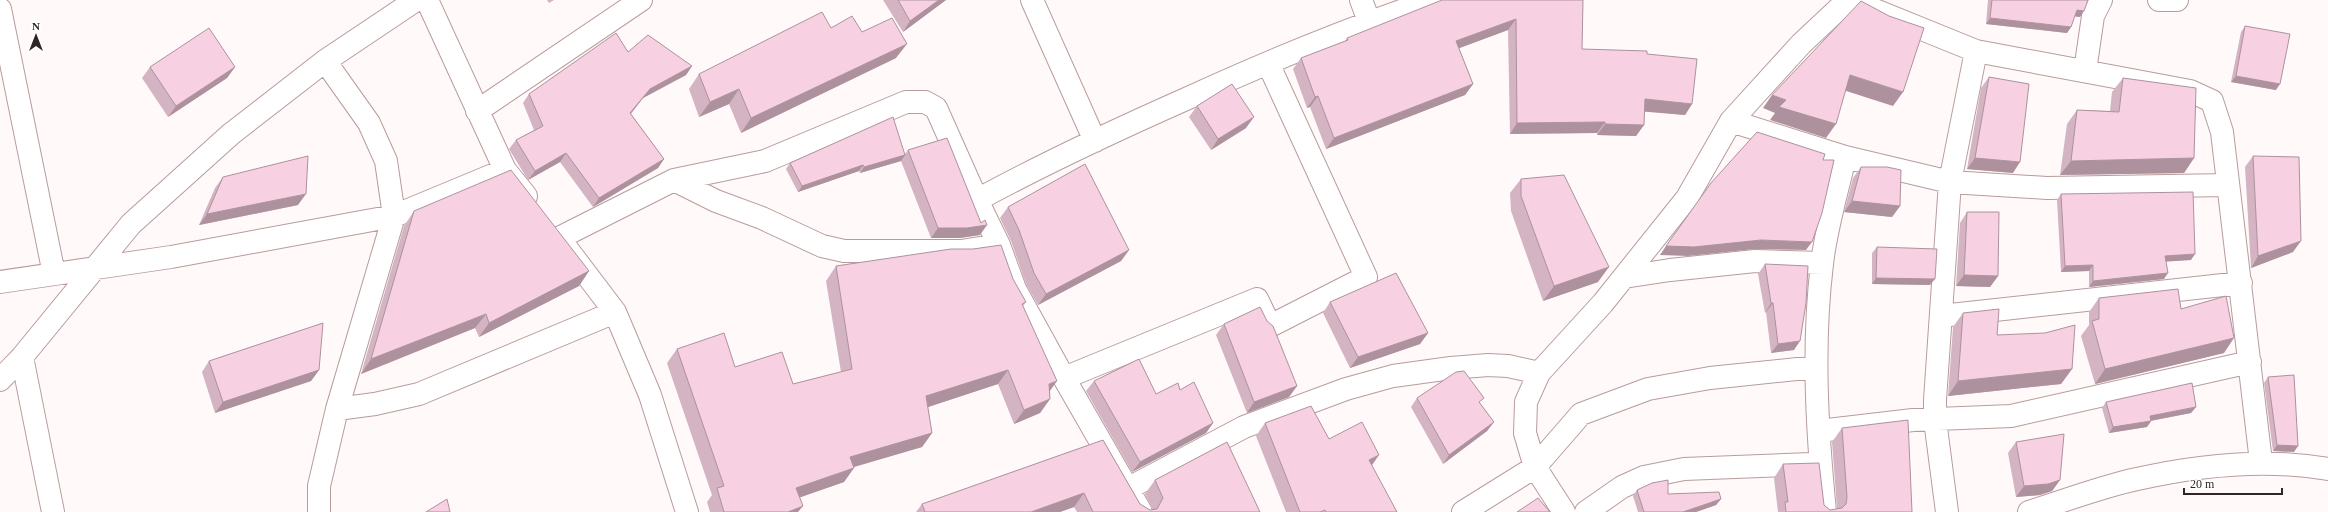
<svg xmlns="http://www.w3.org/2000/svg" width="2328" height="512" viewBox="0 0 2328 512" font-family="Georgia,serif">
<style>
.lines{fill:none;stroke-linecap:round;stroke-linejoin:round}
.minor-casing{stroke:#b89c9c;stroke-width:24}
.minor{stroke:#fff;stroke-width:22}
.wall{fill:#d4b3c2}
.shaded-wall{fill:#ad929e}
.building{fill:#f7d0e2;stroke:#ad929e}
</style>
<rect width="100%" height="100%" fill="#fff9f9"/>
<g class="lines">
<g class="minor-casing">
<path id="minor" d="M427,0L505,170L526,196
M1032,0L1095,141
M1361,0L1369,21
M1850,0L1976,51L2190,91L2212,101L2222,132L2261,462
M2159,0H2177
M0,9L54,274
M2085,71L2093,16L2101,0
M477,111L641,0
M1731,121L1845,157L1950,182L2047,188L2228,185
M674,180L716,201L762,218L822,246L844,251H961L999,245L1015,289L1064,378L1141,512
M559,238L674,180L765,161L906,102H925L936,108L977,200
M999,245L977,200C1045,163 1116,130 1186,99C1267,62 1349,28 1433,0
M568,250L615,312L650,395L687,512
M1624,277L1670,270L1755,261L1822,263
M0,282L171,257L394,216L505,170
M1941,316L2241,283
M22,357L53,512
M1064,378L1257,299L1270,326L1366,277L1268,63
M0,380L22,357L131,224L231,134L325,61L416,0
M337,409L375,404L419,394L615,312
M1819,431L1913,420L2011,416L2250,362
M1127,489L1244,427L1346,389L1393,376L1451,368L1488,365L1508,366L1539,373
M319,512V486L337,409L394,216L386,161L369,123L325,61
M1463,512L1535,467L1581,414L1648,389L1710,378L1816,367
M1564,512L1535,467L1525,433L1526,402L1539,373L1603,303L1687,198L1731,121L1801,44L1848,0
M1586,512L1622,487L1644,477L1684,469L1811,464
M1825,512C1817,430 1812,346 1822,264C1826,228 1837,192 1845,157
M1947,512L1935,420V400L1950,182L1976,51
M2029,512C2064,501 2100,487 2137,479C2199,465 2265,458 2328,469"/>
</g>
<use href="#minor" class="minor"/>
</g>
<path class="wall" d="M547,0H554L549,3Z
M883,0H946L903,32Z
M1583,0L1582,49L1647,54L1692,104L1685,115L1644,111V125L1636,136L1597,135V133L1510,134L1508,30L1459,48L1473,84L1465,95L1326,149L1310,107L1307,108L1293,69L1301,58L1345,41L1347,38Z
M1988,0H2088L2080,17L2074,16L2071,27L2067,33L1986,24Z
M2245,26L2276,90L2231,82L2241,32Z
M831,28L862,32L896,58L741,133L729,104L699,117L689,89L699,74Z
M628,52L692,66L686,75L643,98L631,114L664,159L658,168L593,207L560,162L528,180L509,149L516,140L534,130L523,103L529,94Z
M150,67H235L227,78L168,117L142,78Z
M1989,77L2013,173L1967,169L1981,88Z
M2123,78L2194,158L2184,173L2060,175L2067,124L2077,110L2110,111L2112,92Z
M1197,106L1246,128L1211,150L1189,117Z
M908,150L980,235L960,238H931L901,161L860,173L859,171L798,192L786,169L790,163L905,154Z
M2253,156L2293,252L2251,268L2245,167Z
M1861,167L1900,206L1892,217L1844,212L1853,178Z
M223,177L298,205L199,225L215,188Z
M1521,179L1598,282L1543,301L1511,211L1510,193Z
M2061,194L2191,260L2166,261L2164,279L2089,287V271L2061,272L2057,200Z
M1008,207L1129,250L1121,261L1038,305L1026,284L1011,241L1000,218Z
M414,211L589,271L579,286L479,337L475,328L361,374L404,226Z
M1967,212L1998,276L1990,287L1956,286L1960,223Z
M1877,247L1930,285L1872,284V253Z
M1765,264L1794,350L1771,353L1766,312L1765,313L1758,274Z
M836,266L1013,279L1026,302L1023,306L1050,392V399L1040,413L1014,424L998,384L928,407L932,433L922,447L854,467L844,482L800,497L798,512H710L707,502L712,495L667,363L677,349L735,367L793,384L841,372L826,281Z
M2099,298L2181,309L2224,353L2095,384L2081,336L2089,325V312Z
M1330,302L1428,333L1420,344L1350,368L1323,313Z
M1963,313L1997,335L2072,369L2061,384L1948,396L1953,327Z
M1224,324L1297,386L1289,397L1247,413L1216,335Z
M209,361L319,370L311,381L215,413L202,372Z
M2268,377L2294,452L2273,451L2264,383Z
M1094,381L1156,394L1180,390L1213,423L1206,433L1132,472L1086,391Z
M1417,398L1480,403L1494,422L1487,431L1443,464L1411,407Z
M2106,402L2196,407L2191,413L2151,421L2147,427L2109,433L2102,408Z
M1265,423L1329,439L1372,466L1397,512H1286L1256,436Z
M1842,428L1912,512H1778L1774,478L1783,464L1824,505L1830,510L1837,509L1832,442Z
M1103,440L1140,504L1150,510H1152L1145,494L1155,480L1260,512H1077L1074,507L1060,512H916L922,504Z
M2016,442L2060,480L2052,491L2040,495L2016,497L2008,453Z
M1637,490L1668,494L1721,499L1716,505L1696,512H1638L1633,496Z"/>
<path class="shaded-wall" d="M939,0H946L903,32L910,21Z
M2077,10L2084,11L2080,17L2072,16Z
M1990,18L2071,27L2067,33L1986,24Z
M1516,19L1508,30L1449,52L1456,41Z
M907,44L896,58L741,133L751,118Z
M692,66L686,75L643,98L624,122L630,113L650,89Z
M235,67L227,78L168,117L176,106Z
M1850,75L1903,92L1893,106L1840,89Z
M2236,76L2280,84L2276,90L2231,82Z
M1473,84L1465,95L1326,149L1334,138Z
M739,89L729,104L699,117L710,102Z
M1772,95L1786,100L1836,124L1826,138L1770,120L1775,113L1763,108Z
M1318,96L1310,107L1307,108L1315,97Z
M1645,99L1692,104L1685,115L1637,111Z
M1254,117L1246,128L1211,150L1218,139Z
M1605,122L1597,133L1510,134L1517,123Z
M1605,124L1644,125L1636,136L1597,135Z
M566,153L560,162L528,180L535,171Z
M905,155L901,161L860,173L864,167Z
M1975,158L2020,162L2013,173L1967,169Z
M2194,158L2184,173L2060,175L2071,161Z
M664,159L658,168L593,207L599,198Z
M863,165L859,171L798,192L802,186Z
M306,194L298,205L199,225L207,214Z
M1852,201L1900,206L1892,217L1844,212Z
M987,225L980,235L960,238H931L938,228Z
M1761,240L1812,242L1806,250L1755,249L1688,256L1660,255L1666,246Z
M2301,241L2293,252L2251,268L2258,256Z
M1129,250L1121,261L1038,305L1046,294Z
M2195,254L2191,260L2161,262L2165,256Z
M2093,265L2089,271L2061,272L2065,266Z
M1609,267L1598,282L1543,301L1554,286Z
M589,271L579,286L479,337L489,323Z
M2168,273L2164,279L2089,287L2093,281Z
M1964,275L1998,276L1990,287L1956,286Z
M1876,278L1935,279L1930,285L1872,284Z
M1771,303H1773L1766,312L1765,313Z
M486,314L475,328L361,374L371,359Z
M1428,333L1420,344L1350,368L1358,357Z
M2234,338L2224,353L2095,384L2105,369Z
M1800,341L1794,350L1771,353L1778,344Z
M2072,369L2061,384L1948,396L1958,381Z
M319,370L311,381L215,413L223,402Z
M1008,370L998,384L916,411L926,396Z
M1057,381L1047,395L1049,384Z
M1297,386L1289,397L1247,413L1254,402Z
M1050,399L1040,413L1014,424L1024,410Z
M2196,407L2191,413L2149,421H2151L2147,427L2109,433L2113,427L2150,416Z
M1494,422L1487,431L1443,464L1449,455Z
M1213,423L1206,433L1132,472L1140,462Z
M932,433L922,447L840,471L850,457Z
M2277,445L2298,446L2294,452L2273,451Z
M1379,455L1370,468L1369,460Z
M854,468L844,482L787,502L796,488Z
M2060,480L2052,491L2040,495L2016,497L2024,486Z
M1084,493L1074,507L1060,512H1031Z
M1721,499L1716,505L1696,512H1683Z
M803,506L798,512H788Z"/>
<path class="building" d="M898,0H939L910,21Z
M1442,0H1583L1582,49L1647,51V54L1697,59L1692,104L1645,99L1644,125L1605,124V122L1517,123L1516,19L1456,41L1473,84L1334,138L1318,96L1315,97L1301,58L1348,40L1347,38Z
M1992,0H2088L2084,11L2077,10L2071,27L1990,18Z
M1861,1L1889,16L1924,28L1903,92L1850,75L1836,124L1779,107L1786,100L1772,95Z
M822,12L831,28L852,16L862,32L892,18L907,44L751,118L739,89L710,102L699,74Z
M2245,26L2290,34L2280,84L2236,76Z
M209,28L235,67L176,106L150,67Z
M616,33L628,52L648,35L692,66L650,89L630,113L664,159L599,198L566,153L535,171L516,140L543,126L529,94Z
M1989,77L2029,84L2020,162L1975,158Z
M2123,78L2196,88L2194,158L2071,161L2077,110L2119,112Z
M1232,84L1254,117L1218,139L1197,106Z
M893,117L905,155L864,167L863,165L802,186L790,163Z
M1757,132L1825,154L1823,160H1834L1822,213L1812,242L1761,240L1694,247L1666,246L1711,183Z
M947,138L981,223L985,220L987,225L967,228H938L908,150Z
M308,156L306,194L207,214L223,177Z
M2253,156L2299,157L2301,241L2258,256Z
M1085,164L1129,250L1046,294L1034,273L1019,230L1008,207Z
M1861,167H1887L1901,170L1900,206L1852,201Z
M511,170L589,271L489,323L486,314L371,359L414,211Z
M1564,175L1609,267L1554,286L1521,196V179Z
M2193,192L2195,254L2165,256L2168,273L2093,281V265L2065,266L2061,194Z
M1967,212H1999L1998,276L1964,275Z
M1001,245L1013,279L1026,302L1022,304L1057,381L1049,384L1050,399L1024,410L1008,370L926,396L932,433L850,457L854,468L796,488L803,506L788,512H724L717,488L724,486L677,349L724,333L735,367L782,352L793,384L852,369L836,266L951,249H973Z
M1877,247L1937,249L1935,279L1876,278Z
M1765,264L1808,266L1806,303L1800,341L1778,344L1773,303H1771Z
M1396,273L1428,333L1358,357L1330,302Z
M2178,289L2181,309L2226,296L2234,338L2105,369L2092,321L2099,319V298Z
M1260,307L1267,321L1273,326L1297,386L1254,402L1224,324Z
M1999,309L1997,335L2045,333L2075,325L2072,369L1958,381L1963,313Z
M323,323L319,370L223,402L209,361Z
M1139,359L1156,394L1178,383L1180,390L1194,382L1213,423L1140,462L1094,381Z
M1464,371L1484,398L1479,402L1494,422L1449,455L1417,398L1456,372Z
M2294,375L2298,446L2277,445L2268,377Z
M2192,383L2196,407L2150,416L2151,421L2113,427L2106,402Z
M1311,406L1329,439L1362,422L1379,455L1369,460L1397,512H1326L1325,510L1320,512H1300L1265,423Z
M1908,420L1912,512H1786L1785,502H1788L1783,464L1819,463L1824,505L1830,510L1842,508L1846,504L1847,497L1842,428Z
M2064,434L2060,480L2048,484L2024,486L2016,442Z
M1103,440L1140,504L1150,510L1157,509L1163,498L1155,480L1227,442L1260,512H1093L1084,493L1031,512H925L922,504Z
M1668,480V494L1719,492L1721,499L1683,512H1644L1637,490L1652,483Z
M1538,498L1550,512H1517Z
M447,499L450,512H426Z"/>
<g transform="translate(36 36)" stroke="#ffffff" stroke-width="3" paint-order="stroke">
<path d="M0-3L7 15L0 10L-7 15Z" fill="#312626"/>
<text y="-6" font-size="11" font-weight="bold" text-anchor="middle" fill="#312626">N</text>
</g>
<path d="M2184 488v6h98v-6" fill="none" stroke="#312626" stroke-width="2"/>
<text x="2190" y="488" font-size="12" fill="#312626" stroke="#ffffff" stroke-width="3" paint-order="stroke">20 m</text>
</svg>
